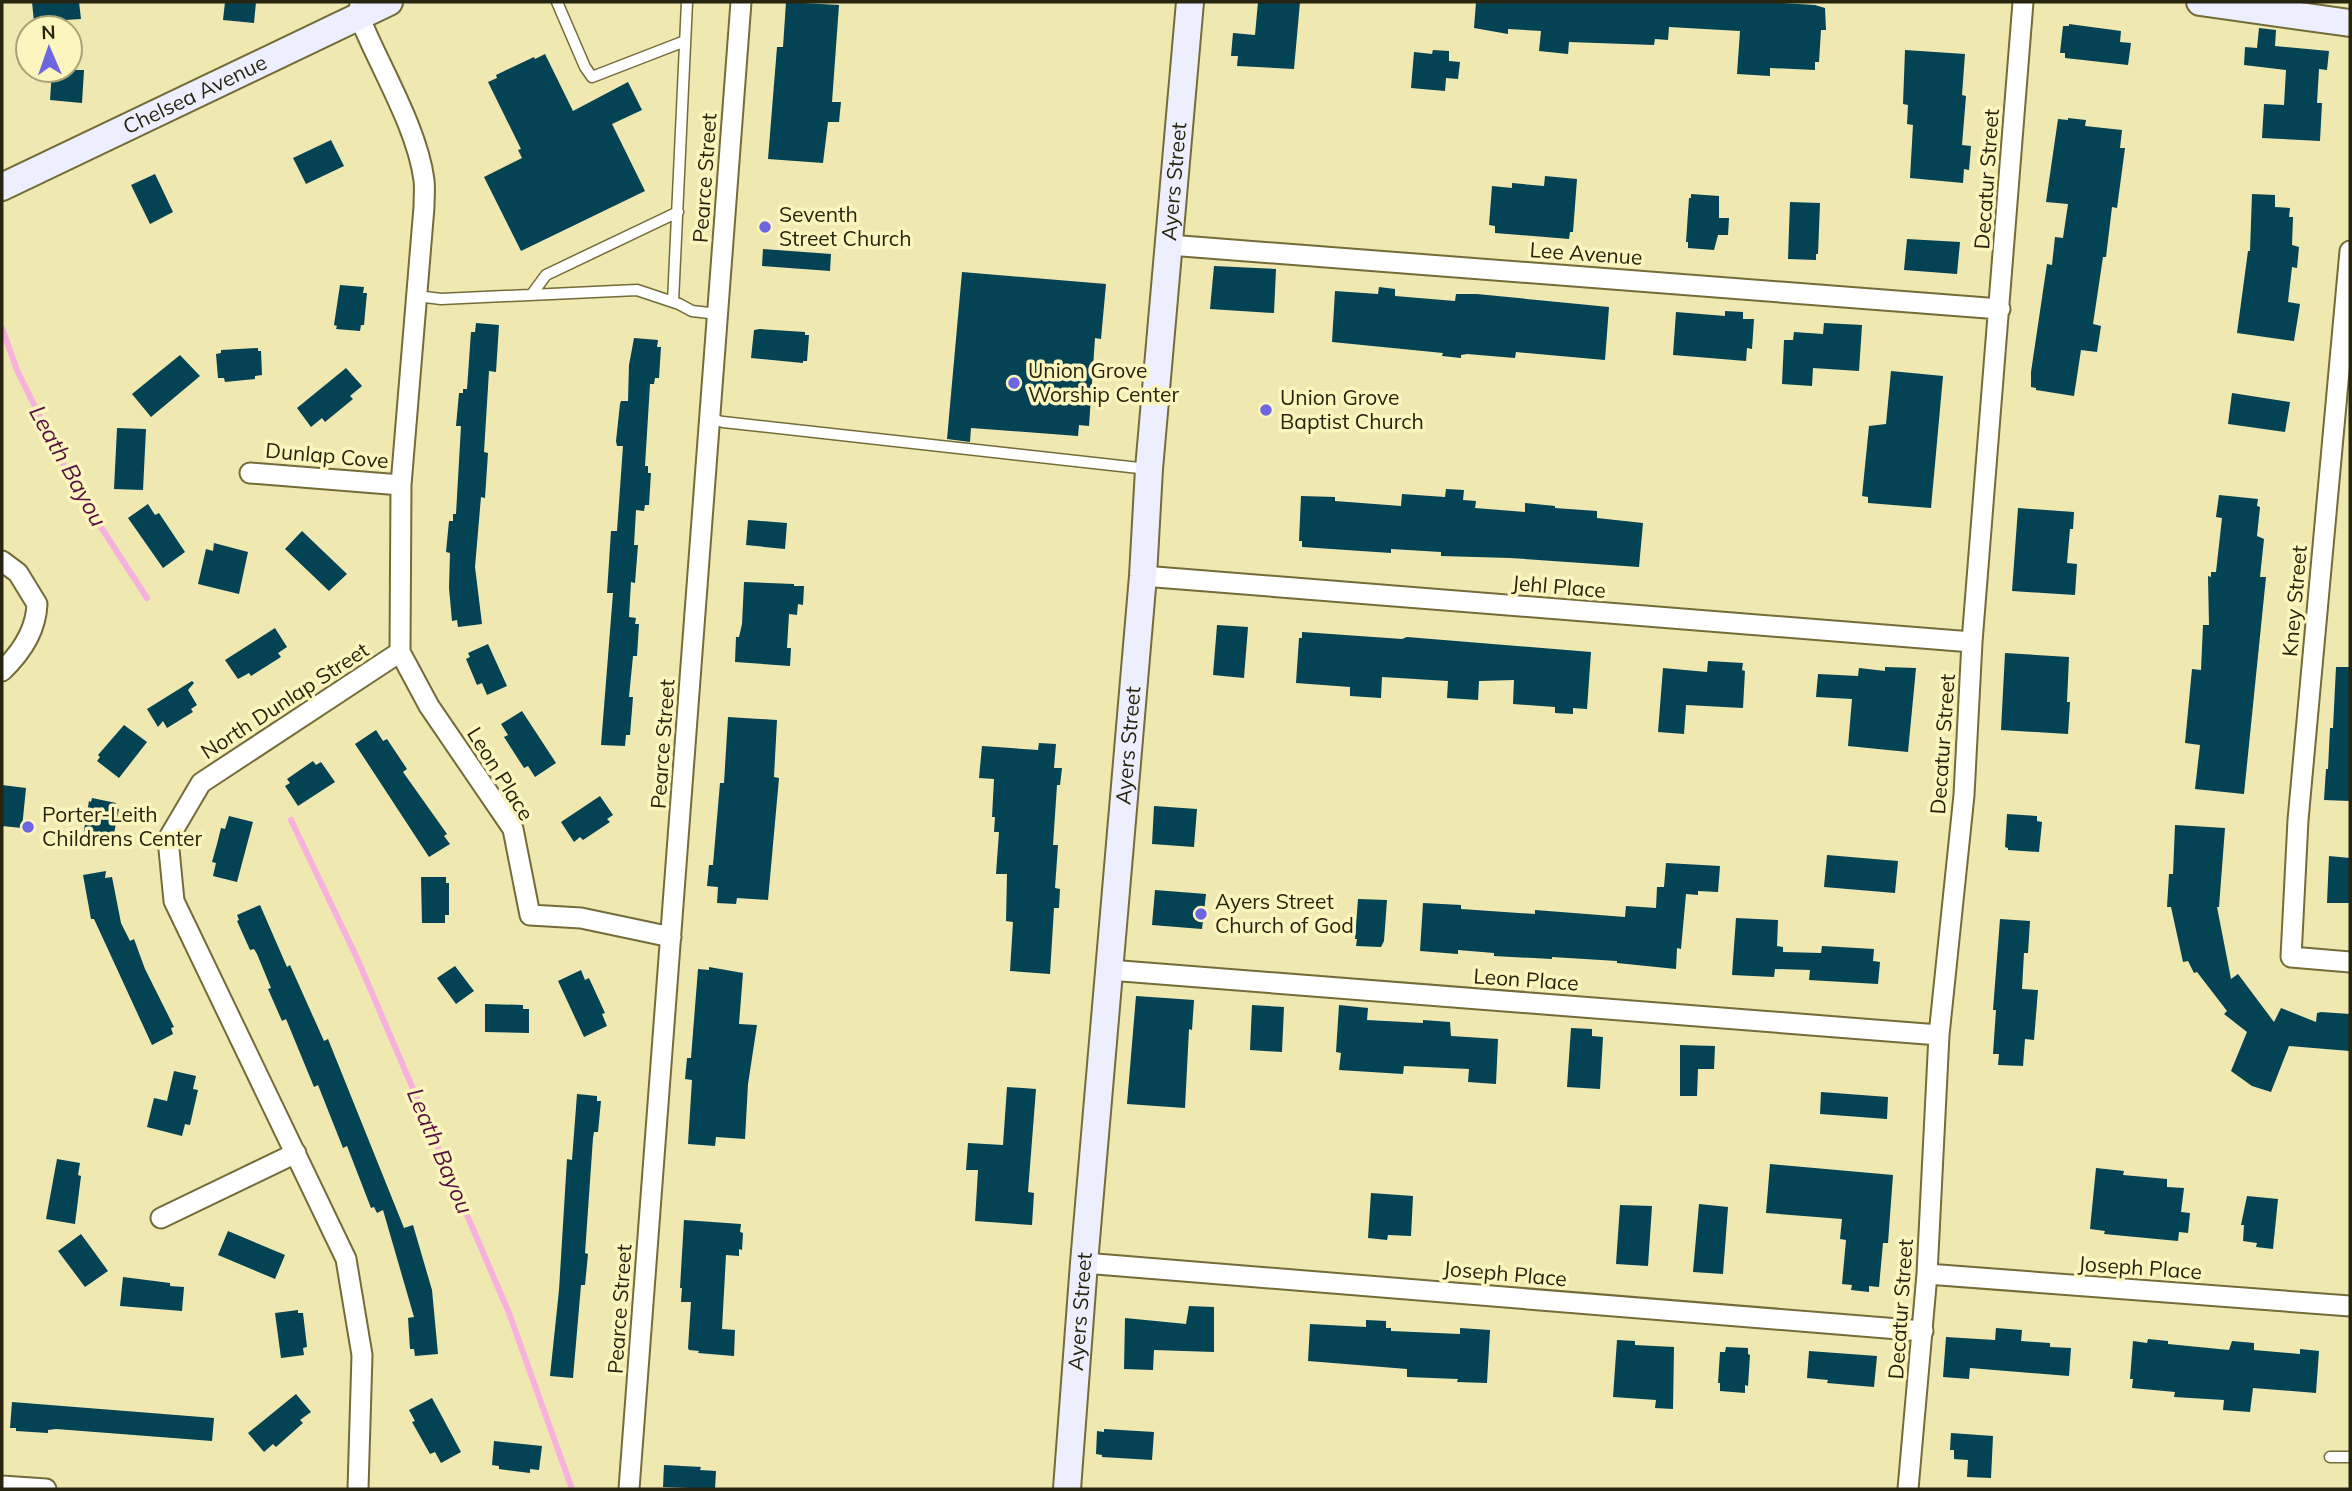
<svg xmlns="http://www.w3.org/2000/svg" width="2352" height="1491" viewBox="0 0 2352 1491" font-family="Mulish,sans-serif">
<style>
.lines{fill:none;stroke-linecap:round;stroke-linejoin:round}
.stream{stroke:#f6b2dc;stroke-width:6}
.building{fill:#044354}
.lane-casing{stroke:#736c39;stroke-width:13}
.street-casing{stroke:#736c39;stroke-width:23}
.secondary-casing{stroke:#736c39;stroke-width:30}
.lane{stroke:#fff;stroke-width:10}
.street{stroke:#fff;stroke-width:19}
.secondary{stroke:#eeeffe;stroke-width:26}
.poi-dot{fill:#6d66e0;stroke:#fcf5be;stroke-width:2.5}
.labels{text-anchor:middle;stroke-width:7;stroke-linejoin:round;paint-order:stroke}
.street-label{font-size:21px;fill:#27240f;stroke:#fcf5be}
.poi-label{font-size:21px;fill:#27240f;stroke:#fcf5be;text-anchor:start}
.water-label{font-size:23px;font-style:italic;fill:#551142;stroke:#fcf5be}
</style>
<rect width="100%" height="100%" fill="#efe8b1"/>
<g class="lines">
<path class="stream" d="M2,328L17,370L73,484L147,598
M291,820L357,958L509,1313L572,1489"/>
</g>
<path class="building" d="M32,2H79L81,19L34,22Z
M225,2H256L254,23L223,20Z
M786,2L839,5L832,102H841L839,122H828L823,163L768,159L777,47H783Z
M1258,2H1300L1294,69L1237,66L1238,56H1231L1233,33L1255,35Z
M1476,2H1768L1815,5L1825,8L1826,30H1821L1819,62H1815V70L1770,68V76L1737,74L1740,31L1669,27L1668,40L1655,39L1654,45L1569,42L1568,54L1539,51L1541,31L1508,29V34L1474,28Z
M2069,24L2121,31L2120,42L2131,43L2128,65L2065,58V53H2060L2063,26H2069Z
M2259,28L2276,30L2275,46L2329,51L2327,70L2319,69L2317,103H2322L2320,141L2262,138L2264,104L2284,105L2286,70L2244,65L2245,47L2257,48Z
M1433,50L1449,51V61L1460,62L1458,79L1446,78L1445,91L1411,88L1414,52L1432,54Z
M1905,50L1965,54L1962,95L1966,96L1962,145L1971,146L1969,170L1964,169L1963,183L1910,178L1913,125L1907,124L1908,105L1903,104Z
M545,54L573,111L628,82L642,110L612,124L645,191L521,251L484,177L522,158L518,150L521,149L488,82L497,78L496,75L534,57L535,59Z
M52,70H84L82,103L50,100Z
M2068,118L2086,120L2085,126L2122,130L2120,148H2125L2117,208L2112,207L2106,257H2103L2093,324L2101,326L2097,352L2081,350L2074,396L2036,390V388L2031,387V372L2047,264L2052,265L2055,237L2063,238L2068,204L2046,202L2058,119L2068,120Z
M331,140L344,166L306,184L293,158Z
M155,174L173,212L150,224L131,185Z
M1545,176L1577,179L1573,232H1570L1569,239L1495,233V226L1489,225L1492,186L1512,188V183L1544,186Z
M1691,194L1719,196V218H1729L1728,235H1718L1714,250L1688,248V242H1686L1689,198H1691Z
M2252,194L2275,195V207L2290,208L2289,217H2293L2292,245L2299,247L2297,268L2292,267L2288,302L2300,304L2294,341L2237,333L2248,251H2250Z
M1790,202L1820,203L1818,254H1816V260L1788,259Z
M1907,239L1960,242L1957,274L1904,270Z
M763,249L831,254L830,271L762,266Z
M1214,266L1276,269L1274,313L1210,309Z
M962,272L1106,284L1101,339L1095,338L1089,426L1079,425L1078,436L971,428L970,442L947,439Z
M340,285L364,287L363,293H367L364,325H361L360,331L336,329L337,326L334,325Z
M1379,287L1395,289V296L1455,301L1456,294H1477L1609,307L1605,360L1516,352L1515,358L1467,354L1461,355V358L1442,356L1443,353L1332,342L1335,291L1378,294Z
M1725,311L1743,312V319H1754L1752,349L1747,348L1746,361L1673,355L1676,312L1725,316Z
M476,323L499,325L496,372L489,371L484,452L488,453L485,498L481,497L475,567L482,624L458,627L457,620L452,621L449,588L450,553L446,552L449,521H453V514H456L461,426H456L459,393H463V389H467L471,332H475Z
M1824,323L1862,325L1859,371L1813,368L1812,386L1782,384L1784,340H1793L1794,332L1823,334Z
M760,329L805,332V335H809L807,361H803V363L751,358L754,330Z
M634,338L658,340L657,347H661L659,378H655L654,384H650L645,466H648V473H651L649,505H645L644,511L636,510L634,545H638L635,583L631,582L629,617L636,618L635,624H639L637,656H633L629,697H633L630,735H626L625,746L601,745L613,593H607L611,531H617L623,446H617L616,441L620,404L621,401H628L629,365Z
M258,348V351H261L262,375L255,376V379L225,382L224,378H218L216,354L221,353V350Z
M180,355L200,376L151,417L132,394Z
M346,368L362,386L350,396L353,399L325,422L322,418L311,427L297,408Z
M1891,371L1943,376L1931,508L1868,503V497L1862,496L1869,426L1886,424Z
M2232,393L2290,402L2285,432L2228,424Z
M117,428L146,429L143,490L114,489Z
M1446,489L1464,490L1463,500L1476,501L1475,508L1525,512V503L1555,506V508L1597,511V518L1643,523L1639,567L1510,558L1441,556V552L1391,549V553L1302,547V541H1299L1301,496L1335,497V501L1401,506L1402,494L1445,497Z
M2219,495L2258,499L2257,506L2260,507L2257,536L2264,539L2260,577H2266L2244,794L2195,789L2200,745L2185,743L2192,669L2201,670L2203,625H2209L2208,576L2211,577V572H2216L2222,518L2216,517Z
M148,504L155,515L159,513L185,552L163,568L128,518Z
M2018,508L2074,512L2073,529H2070L2067,563L2077,564L2075,595L2012,591Z
M748,520L787,523L785,549L746,545Z
M302,531L347,574L329,591L285,549Z
M214,543L248,552L239,594L198,584L206,549L213,551Z
M744,582L794,584V586H804L803,605L798,604L797,615L789,614L787,648H791L790,666L735,662L736,637H739L742,624Z
M1217,625L1248,627L1244,678L1213,675Z
M275,628L287,647L278,653L281,657L251,676L249,673L238,679L225,660Z
M1302,632L1402,639L1407,637L1591,652L1587,709L1573,708V714L1555,713V707L1513,704L1514,680L1479,681L1478,700L1447,698L1448,681L1382,677L1381,698L1350,696V687L1296,683L1299,638H1302Z
M488,644L507,686L487,695L482,683L477,685L466,659L470,657L468,653Z
M2005,653L2069,657L2067,702H2070L2068,734L2001,730Z
M1708,661L1743,663L1742,670L1745,671L1743,708L1686,705L1684,734L1658,732L1663,668L1707,672Z
M1885,667L1916,668L1908,752L1848,746L1852,699L1816,697L1818,674L1858,676L1859,668L1885,671Z
M2336,667H2350V801L2324,800L2326,769H2328L2330,728H2333Z
M192,681L194,683L188,690L197,705L191,709L193,712L167,728L163,721L158,727L147,709Z
M522,711L556,763L535,777L528,766L524,768L504,737L508,735L501,724Z
M728,717L777,720L774,777L779,778L768,900L737,898L736,904L717,903L718,887L707,886L709,865H713L720,783H724Z
M124,725L147,742L119,778L97,761L100,757L98,755Z
M376,730L383,741L387,739L407,769L403,772L447,834L444,836L450,844L429,857L355,744Z
M1039,743L1056,744L1054,768H1062L1060,785H1057L1053,845H1058L1055,888L1060,889L1059,908H1054L1050,974L1010,971L1013,922L1006,921L1007,874H996L999,832H994L995,817H992L994,779L979,778L982,746L1038,750Z
M313,761L316,765L321,762L335,782L298,806L285,786L290,783L287,779Z
M2,785L26,788L22,828L2,826Z
M600,796L613,815L607,819L610,822L583,840L580,837L574,842L561,822Z
M92,798L116,803L114,808L119,809L111,848L82,842L89,801L91,802Z
M1154,806L1197,809L1194,847L1152,844Z
M2007,814L2037,816V821L2042,822L2039,852L2008,850V848L2005,847Z
M229,816L253,822L237,882L213,876L216,863L212,862L217,844L221,828L225,829Z
M2175,825L2225,828L2219,907H2217L2231,979L2238,974L2274,1022L2281,1008L2316,1022L2317,1013L2321,1012L2350,1014V1051L2289,1046L2271,1092L2252,1086L2231,1071L2247,1032L2224,1014L2227,1011L2197,972L2194,973L2188,961L2183,962L2171,907H2167L2169,874H2173Z
M1827,855L1898,861L1895,893L1824,887Z
M2329,856L2350,858V903H2327Z
M1666,863L1720,866L1718,892L1698,891V895L1686,894L1681,949L1677,948L1676,969L1617,963V961L1552,957V959L1512,957L1494,956V953L1458,950V954L1420,951L1423,903L1461,905V909L1535,914V910L1625,917L1626,906L1656,908L1657,887H1664Z
M106,871L105,878L112,877L121,923L130,941L134,939L145,969L174,1027L171,1028L173,1034L152,1045L94,919H91L83,875Z
M421,877H446V883H449V915H445V923H422Z
M1155,890L1206,894L1202,929L1152,925Z
M1358,899L1387,900L1384,941L1381,947L1356,946L1357,939H1355Z
M260,905L287,967L290,965L324,1041L328,1039L404,1228L413,1225L432,1290L438,1354L415,1356L414,1349H410L408,1318L414,1317L383,1210L377,1213L374,1207L371,1208L347,1146L343,1148L318,1085L314,1087L286,1019L282,1021L268,989L271,988L257,954L254,949L250,950L237,921L239,920L237,915Z
M1736,918L1778,920L1777,946L1783,947V952L1821,953L1822,946L1874,949L1873,961L1880,962L1878,984L1809,980L1810,970L1775,969L1774,977L1732,975Z
M2000,919L2030,921L2028,953H2024L2022,989L2038,990L2034,1040L2025,1039L2023,1066L1998,1065L1999,1054H1993L1996,1010H1993Z
M455,966L474,991L456,1004L437,978Z
M709,967L743,973L739,1024L757,1025L748,1084L745,1139L716,1137L715,1146L688,1144L692,1080L685,1079L687,1058H691L698,969L709,970Z
M581,970L585,980L589,978L605,1013L602,1014L607,1026L584,1037L558,981Z
M1136,996L1194,1000L1192,1030L1189,1029L1185,1108L1127,1104Z
M485,1004L523,1005V1009H529V1033L485,1032Z
M1252,1005L1284,1007L1282,1052L1250,1050Z
M1339,1005L1368,1008L1367,1020L1423,1023V1020L1450,1022L1451,1036L1498,1039L1496,1084L1468,1082L1469,1069L1404,1066L1403,1074L1339,1070L1341,1053L1336,1052Z
M1571,1028L1592,1029V1036L1603,1037L1600,1089L1567,1087Z
M1680,1045L1715,1046L1714,1069H1698L1697,1096H1680Z
M174,1071L196,1076L193,1089L198,1090L190,1125L185,1124L182,1136L147,1127L154,1098L167,1101Z
M1007,1087L1036,1089L1028,1192L1034,1193L1032,1225L975,1221L978,1170H966L968,1143L1003,1145Z
M1821,1092L1888,1097L1887,1119L1820,1114Z
M577,1094L597,1096V1101H601L598,1132H594L593,1138L585,1253L588,1254L585,1285H581L573,1378L550,1376L559,1290L567,1159L572,1160Z
M57,1159L80,1163L78,1175L81,1176L75,1224L46,1219Z
M1770,1164L1893,1175L1888,1243H1883L1879,1287L1869,1286V1292L1851,1290L1852,1285L1842,1284L1846,1240L1840,1239L1842,1219L1766,1213Z
M2096,1168L2124,1171L2123,1175L2167,1179V1187L2184,1188L2181,1212L2190,1213L2188,1233L2179,1232L2178,1241L2104,1234L2105,1231L2090,1229Z
M1371,1193L1413,1196L1411,1236L1388,1235L1387,1240L1368,1238Z
M2247,1196L2278,1199L2273,1249L2256,1247L2257,1243L2243,1241L2244,1225H2241Z
M1699,1204L1728,1207L1723,1274L1693,1272Z
M1620,1205L1652,1206L1648,1266L1616,1264Z
M684,1220L741,1224L740,1232L743,1233L742,1250L739,1249V1256L726,1255L722,1329L735,1330L734,1356L698,1353L699,1351L689,1350L688,1348L691,1302H681L682,1288H680Z
M228,1231L285,1255L275,1279L218,1255Z
M81,1234L108,1271L85,1287L58,1251Z
M123,1277L170,1283V1286L184,1287L182,1311L120,1306Z
M1189,1306L1214,1307V1352L1154,1350L1153,1370L1124,1369L1125,1318L1186,1324Z
M298,1310V1313H303L307,1347L303,1348L304,1355L281,1358L275,1313Z
M1366,1320L1386,1321V1328H1391V1331L1460,1334V1328L1490,1330L1487,1383L1457,1382L1458,1379L1407,1377V1369L1308,1361L1310,1324L1366,1327Z
M1996,1328L2022,1330L2021,1341L2050,1343V1347L2071,1348L2069,1376L1970,1368L1969,1379L1943,1377L1946,1337L1995,1340Z
M2148,1339L2168,1341V1344L2229,1350L2232,1341L2254,1343V1350L2300,1354V1349L2319,1351L2316,1393L2253,1388L2250,1412L2223,1410L2224,1400L2174,1397L2175,1392L2132,1388L2133,1379H2130L2133,1341L2147,1343Z
M1617,1340L1635,1341V1345L1674,1347L1673,1409L1655,1408L1656,1400L1613,1397Z
M1726,1347L1748,1348V1354L1750,1355L1748,1386L1745,1385V1393L1720,1391V1383H1718L1720,1352H1725Z
M1809,1351L1877,1356L1874,1387L1827,1383L1828,1380L1807,1378Z
M296,1394L311,1412L300,1420L303,1423L276,1447L273,1444L264,1452L248,1433Z
M432,1398L461,1452L441,1463L435,1452L430,1454L412,1422L415,1421L409,1410Z
M12,1402L214,1418L212,1441L56,1429L48,1430V1433L16,1431V1428H10Z
M1104,1429L1154,1432L1152,1460L1102,1457V1455L1096,1454L1097,1431L1104,1432Z
M1951,1433L1993,1436L1991,1478L1967,1477L1968,1460L1954,1459V1450H1950Z
M494,1441L542,1446L539,1470L530,1469V1473L499,1469V1466L492,1465Z
M664,1465L701,1467L700,1470L716,1471L715,1489L663,1487Z"/>
<g class="lines">
<g class="lane-casing">
<path id="lane" d="M557,2L585,67L592,77L685,41
M532,294L546,275L678,212
M417,296L441,299L637,290L679,304L692,311L718,314
M673,302L687,2
M710,419L723,422L1148,469
M2330,1457H2350"/>
</g>
<g class="street-casing">
<path id="street" d="M1169,245L2000,309
M2350,251L2298,820L2291,957L2350,962
M250,473L401,485
M2,561L18,573L37,604C36,631 21,653 2,671
M1143,576L1972,642
M400,652L429,706L513,829L530,915L581,918L671,937
M1109,970L1939,1035
M161,1218L296,1153
M1084,1263L1923,1331
M1927,1274L2350,1306
M2,1486L46,1489
M358,1489L362,1355L346,1259L174,901L168,839L201,783L400,652L401,485L424,207C424,198 425,189 424,180C417,127 379,66 359,16L360,3
M629,1489L741,2
M1908,1489L1927,1274L1939,1035L1964,795L1972,642L2023,2"/>
</g>
<g class="secondary-casing">
<g id="secondary">
<path d="M2200,2L2350,23"/>
<path id="s1" d="M2,187L389,2"/>
<path id="s2" d="M1067,1489L1084,1263L1143,576L1149,469L1190,2"/>
</g>
</g>
<use href="#lane" class="lane"/>
<use href="#street" class="street"/>
<use href="#secondary" class="secondary"/>
</g>
<g class="poi-dot">
<circle cx="765" cy="227" r="7"/>
<circle cx="1014" cy="383" r="7"/>
<circle cx="1266" cy="410" r="7"/>
<circle cx="28" cy="827" r="7"/>
<circle cx="1201" cy="914" r="7"/>
</g>
<g class="labels">
<g class="street-label">
<text dy="7" stroke="none"><textPath href="#s1" startOffset="214">Chelsea Avenue</textPath></text>
<text transform="translate(705 178) rotate(-86)" y="7">Pearce Street</text>
<text transform="translate(1987 179) rotate(-86)" y="7">Decatur Street</text>
<text dy="7" stroke="none"><textPath href="#s2" startOffset="1312">Ayers Street</textPath></text>
<text transform="translate(1586 254) rotate(4)" y="7">Lee Avenue</text>
<text transform="translate(327 456) rotate(5)" y="7">Dunlap Cove</text>
<text transform="translate(1559 587) rotate(5)" y="7">Jehl Place</text>
<text transform="translate(2295 601) rotate(-85)" y="7">Kney Street</text>
<text transform="translate(285 701) rotate(-33)" y="7">North Dunlap Street</text>
<text transform="translate(663 744) rotate(-86)" y="7">Pearce Street</text>
<text transform="translate(1943 744) rotate(-86)" y="7">Decatur Street</text>
<text dy="7" stroke="none"><textPath href="#s2" startOffset="746">Ayers Street</textPath></text>
<text transform="translate(500 774) rotate(58)" y="7">Leon Place</text>
<text transform="translate(1526 980) rotate(4)" y="7">Leon Place</text>
<text transform="translate(2140 1268) rotate(4)" y="7">Joseph Place</text>
<text transform="translate(1505 1274) rotate(5)" y="7">Joseph Place</text>
<text transform="translate(620 1309) rotate(-86)" y="7">Pearce Street</text>
<text transform="translate(1901 1309) rotate(-86)" y="7">Decatur Street</text>
<text dy="7" stroke="none"><textPath href="#s2" startOffset="178">Ayers Street</textPath></text>
</g>
<g class="poi-label">
<text x="779" y="222">Seventh<tspan x="779" dy="24">Street Church</tspan></text>
<text x="1028" y="378">Union Grove<tspan x="1028" dy="24">Worship Center</tspan></text>
<text x="1280" y="405">Union Grove<tspan x="1280" dy="24">Baptist Church</tspan></text>
<text x="42" y="822">Porter-Leith<tspan x="42" dy="24">Childrens Center</tspan></text>
<text x="1215" y="909">Ayers Street<tspan x="1215" dy="24">Church of God</tspan></text>
</g>
<g class="water-label">
<text transform="translate(68 466) rotate(61)" y="8">Leath Bayou</text>
<text transform="translate(440 1151) rotate(67)" y="8">Leath Bayou</text>
</g>
</g>
<rect width="2352" height="1491" fill="none" stroke="#27240f" stroke-width="7"/>
<g transform="translate(49 49) rotate(358)"><circle r="33" fill="#fcf5be" stroke="#a7a178" stroke-width="2"/>
<path d="M0-5L12 26L0 18L-12 26Z" fill="#6d66e0"/>
<text y="-10" font-size="19" font-weight="bold" text-anchor="middle" fill="#27240f">N</text>
</g>
</svg>
